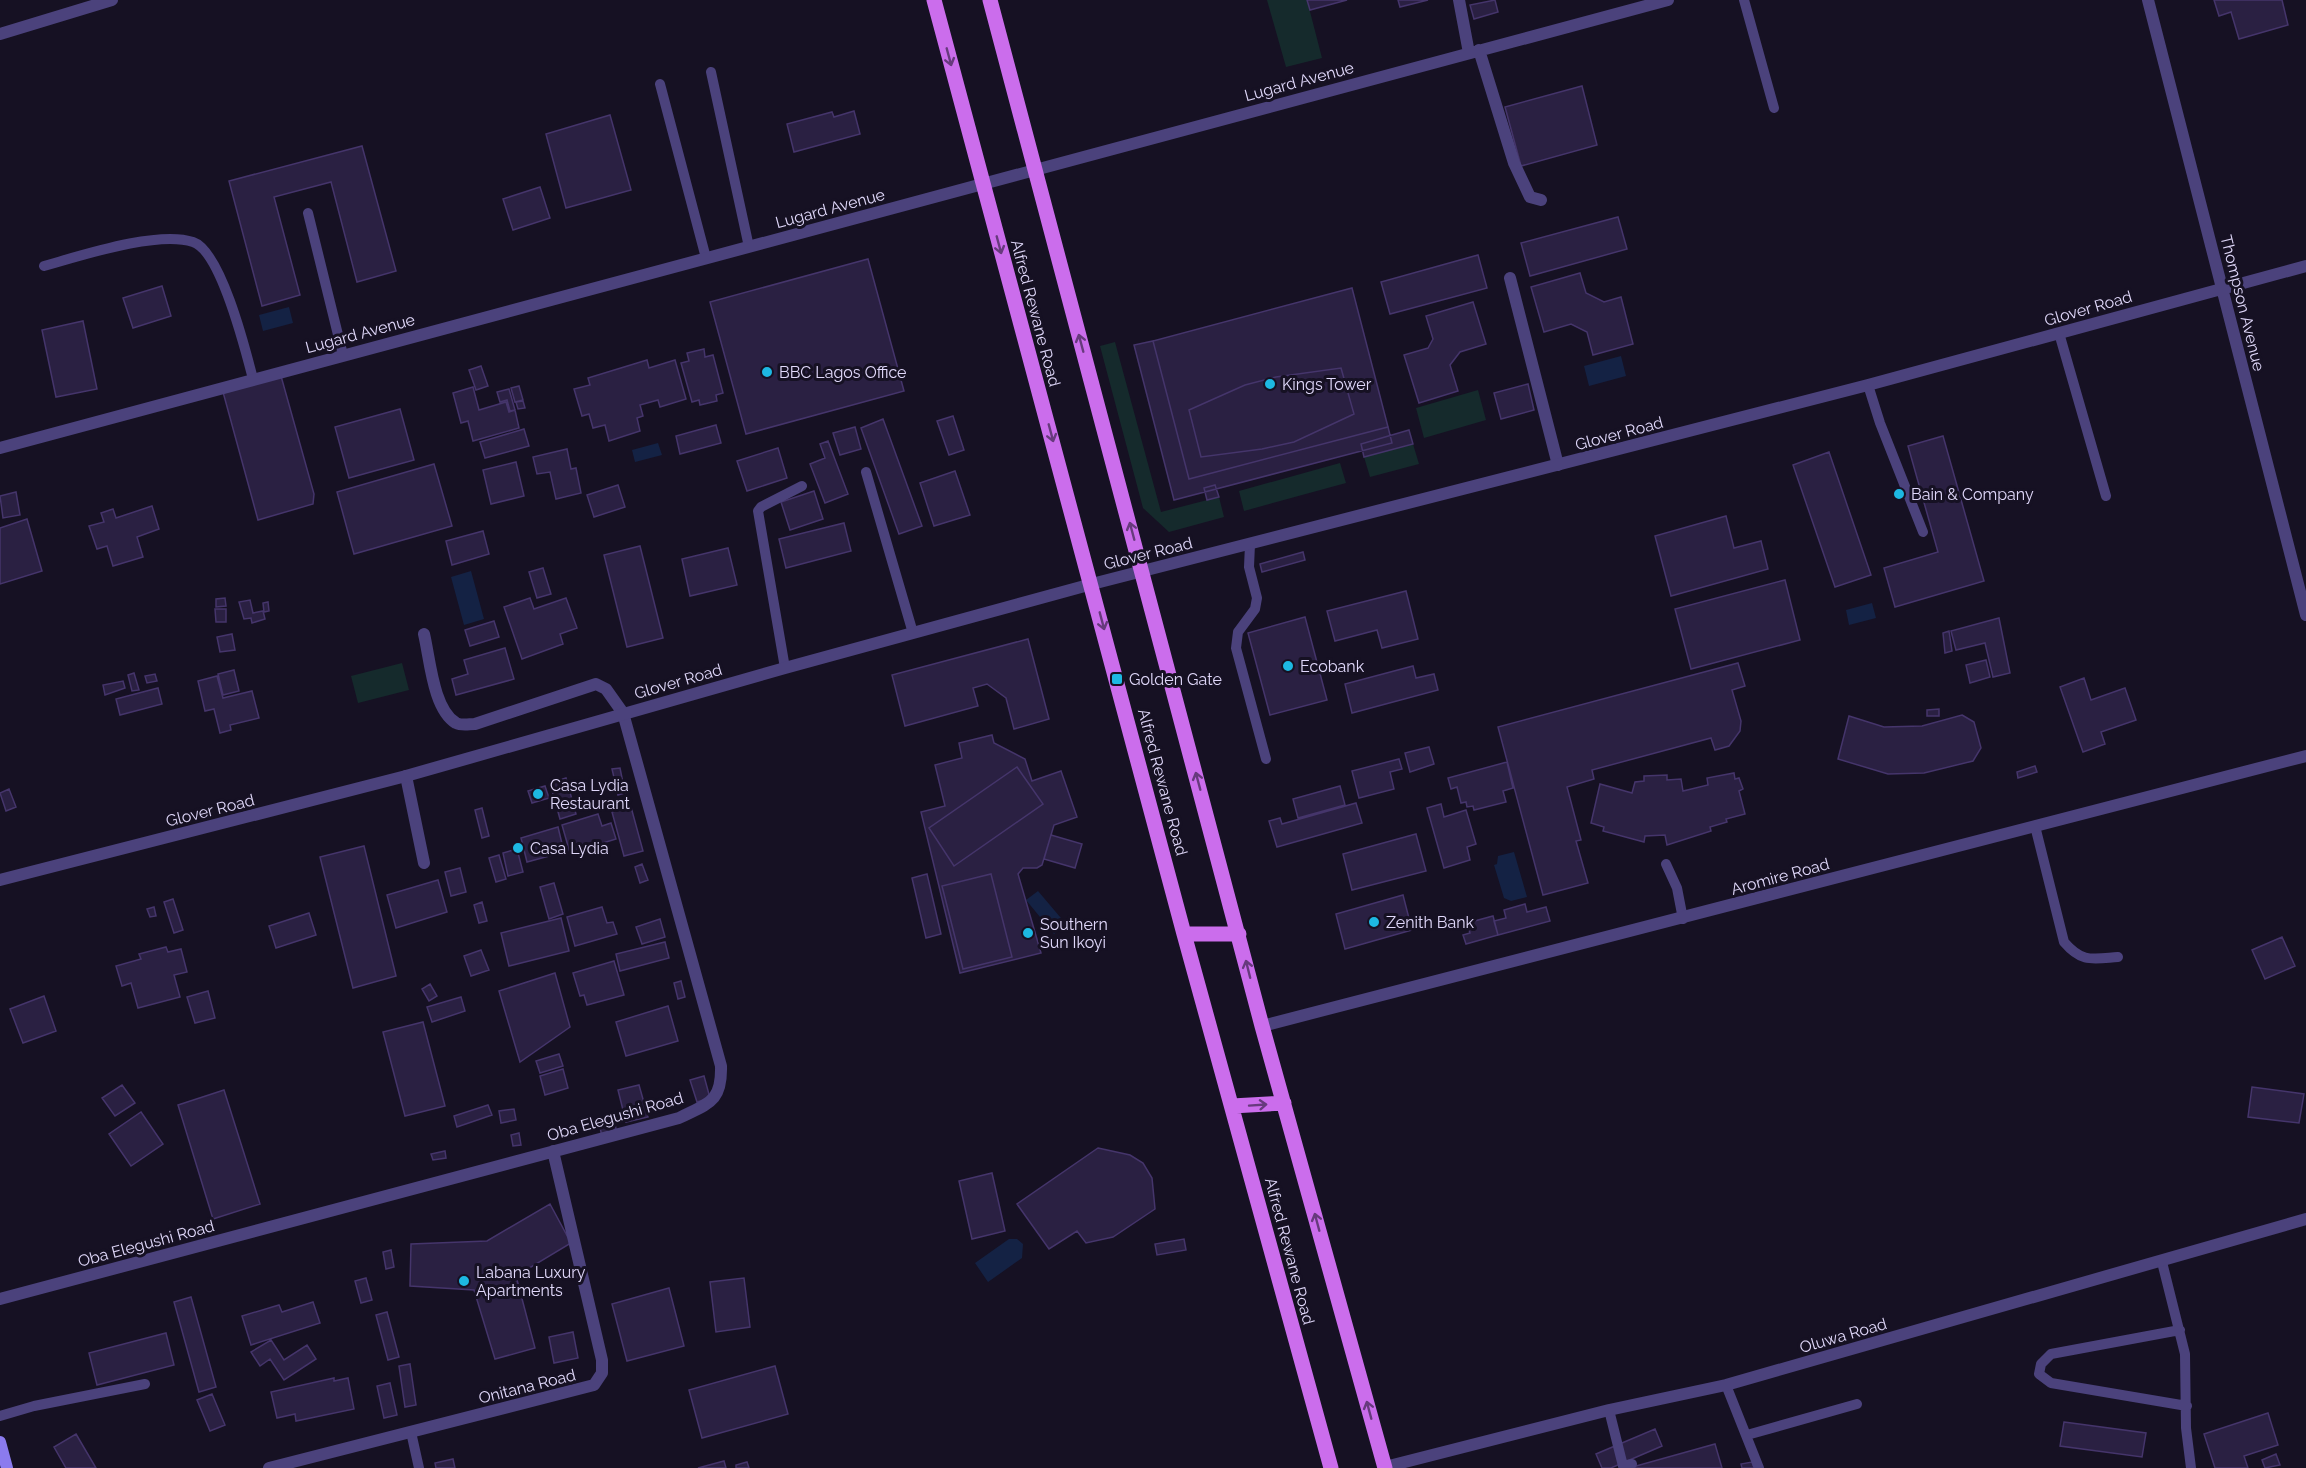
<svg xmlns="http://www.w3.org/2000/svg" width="2306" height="1468" viewBox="0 0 2306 1468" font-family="Raleway,sans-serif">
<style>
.green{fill:#152a2c}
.water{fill:#142244}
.building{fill:#2a2042;stroke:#45356b;stroke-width:1.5}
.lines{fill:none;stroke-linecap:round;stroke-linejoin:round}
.service{stroke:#4b427c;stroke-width:10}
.minor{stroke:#4b427c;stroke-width:12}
.tertiary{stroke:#4b427c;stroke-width:12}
.secondary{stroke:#8b7bee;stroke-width:12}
.primary{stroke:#cb6dec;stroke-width:15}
.oneway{stroke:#673a7d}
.poi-dot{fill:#1db8e2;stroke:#161123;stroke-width:2}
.labels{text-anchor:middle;stroke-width:6;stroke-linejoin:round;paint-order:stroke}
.street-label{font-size:16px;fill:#e0d8fa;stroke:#161123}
.poi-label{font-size:16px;fill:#e0d8fa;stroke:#161123;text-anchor:start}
</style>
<rect width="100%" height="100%" fill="#161123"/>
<path class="green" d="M1267,0H1307L1322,58L1286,67Z
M1115,342L1161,512L1219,497L1224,517L1169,532L1143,508L1100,346Z
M1478,390L1486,420L1424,438L1416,408Z
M1413,444L1419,464L1370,477L1364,457Z
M1340,463L1346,483L1244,511L1239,491Z
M402,663L409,690L358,703L351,676Z"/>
<path class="water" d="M289,307L293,323L263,331L259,315Z
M1621,356L1626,376L1589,386L1584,366Z
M658,443L662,455L635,462L632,450Z
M471,571L484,619L464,625L451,577Z
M1872,603L1876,618L1849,625L1846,610Z
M1514,852L1527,897L1511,901L1504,898L1494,865L1497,864L1498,856Z
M1038,891L1066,924L1054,934L1026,900Z
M1009,1239H1017L1023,1244L1022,1258L988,1282L975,1263Z"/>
<path class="building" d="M1307,0H1347L1310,10Z
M1398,0H1428L1400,7Z
M1495,0L1498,12L1474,19L1470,5Z
M2214,0H2282L2288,25L2239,39L2231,12L2219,16Z
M1582,86L1597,145L1521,166L1505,107Z
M854,111L860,134L794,152L787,124L832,112L834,117Z
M610,115L631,190L566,208L546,134Z
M362,146L396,271L357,282L331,182L274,197L300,295L262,306L229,181Z
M540,187L550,218L513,230L503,199Z
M1618,217L1627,249L1530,276L1521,243Z
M1478,255L1487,288L1390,314L1381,282Z
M868,259L904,391L746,434L710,302Z
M1580,273L1586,293L1604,302L1621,297L1633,344L1593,355L1587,332L1571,324L1544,332L1531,287Z
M162,286L171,316L133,328L123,298Z
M1352,288L1388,427L1189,479L1153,341Z
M1473,302L1486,344L1460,352L1450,365L1458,391L1419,403L1404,355L1428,348L1433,339L1426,316Z
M83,321L97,389L56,397L42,330Z
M1153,341L1189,479L1388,427L1392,443L1174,500L1134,345Z
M704,349L705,357L713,355L723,393L716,395L717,401L700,405L699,400L692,402L681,363L689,361L687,353Z
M647,360L649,368L675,360L686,399L660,407L658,400L640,405L643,416L637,418L640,431L609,441L605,425L593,428L589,414L582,416L574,389L590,385L588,378Z
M481,366L488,386L476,390L469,370Z
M1341,368L1354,414L1294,442L1262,449L1201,457L1189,410L1245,385L1276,377Z
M281,376L314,494L313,504L258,520L223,392Z
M1528,384L1534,410L1501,419L1494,393Z
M519,386L523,400L515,402L511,388Z
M473,387L479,410L506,402L509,412L515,410L519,428L473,441L468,421L461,423L453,393Z
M509,389L515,410L510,411L507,400L500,402L497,392Z
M523,401L525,408L518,409L516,402Z
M400,409L414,460L349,478L335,427Z
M953,416L964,450L949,455L937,421Z
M883,419L922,526L899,534L861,428Z
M716,425L721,443L680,454L676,436Z
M855,427L861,449L840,455L833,433Z
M524,429L529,446L485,458L480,442Z
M1409,430L1413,444L1364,457L1361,444Z
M1943,436L1984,581L1895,607L1884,568L1938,552L1908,446Z
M828,441L848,494L825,503L810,464L825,458L820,444Z
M778,448L787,478L747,491L737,461Z
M567,449L571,469L576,468L581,493L556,499L550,472L537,474L533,457Z
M1829,452L1871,575L1835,587L1793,465Z
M516,462L524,496L491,504L483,470Z
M434,464L452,526L354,554L337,492Z
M955,471L970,515L934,526L920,483Z
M618,485L625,507L594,517L587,495Z
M1215,485L1219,497L1207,500L1204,488Z
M814,491L823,519L790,530L781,502Z
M16,492L20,515L3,518L0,496Z
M152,506L159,529L137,537L143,557L113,566L107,546L97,549L89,526L104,522L101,513L113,509L116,518Z
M1726,516L1734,548L1761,541L1768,569L1671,596L1655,536Z
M27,519L42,571L0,584V528Z
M844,523L851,551L786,568L779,539Z
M483,531L489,554L452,565L446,541Z
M640,546L663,638L627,647L604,555Z
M728,548L737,585L690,596L682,559Z
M1303,552L1305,560L1262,572L1260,564Z
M543,568L551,594L537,598L529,572Z
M1785,580L1800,640L1691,669L1675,609Z
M1406,591L1418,639L1382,648L1377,630L1335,641L1327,611Z
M225,598L226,606L216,607V599Z
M530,598L534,609L566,598L577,628L560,634L563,644L522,659L504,607Z
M250,600L253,613L263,611L265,619L252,623L251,618L244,619L239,602Z
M268,602L269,611L264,612L263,603Z
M215,609H226V622H216Z
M1305,617L1327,700L1270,715L1248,633Z
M1999,618L2010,673L1993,677L1985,643L1956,650L1951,631Z
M494,621L499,637L470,646L465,630Z
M1949,631L1952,651L1945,653L1943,633Z
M232,634L235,650L220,652L217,637Z
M1028,639L1049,719L1014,729L1006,698L987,684L973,688L978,706L905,726L892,675Z
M505,648L514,679L456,695L452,679L468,674L464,660Z
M1986,660L1990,677L1970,683L1966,665Z
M1738,663L1745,686L1732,690L1741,721L1740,731L1729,746L1715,750L1711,738L1592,770L1594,779L1567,787L1581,840L1576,841L1588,883L1543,895L1498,727Z
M1413,666L1416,678L1434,674L1438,690L1352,713L1345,684Z
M234,670L239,691L223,695L218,674Z
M134,673L139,690L132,691L128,675Z
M155,674L157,681L147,683L145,676Z
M217,676L223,698L252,691L259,718L230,725L231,730L220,733L214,709L205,711L198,681Z
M2084,678L2091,700L2125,688L2136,720L2101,732L2105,744L2083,752L2060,687Z
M123,681L125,688L105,695L103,685Z
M158,688L162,704L120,715L116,699Z
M1939,709V716H1927V710Z
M1962,715L1974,722L1981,748L1973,761L1924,773L1888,774L1838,759L1849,716L1884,727L1922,726Z
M992,735L994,743L1025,759L1032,781L1061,771L1077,817L1054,825L1042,865L1037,868H1023L1018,874L1041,953L960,973L921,812L945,806L935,765L962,758L959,743Z
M1429,747L1434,764L1410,772L1405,753Z
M1399,759L1402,769L1390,772L1394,789L1359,798L1352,771Z
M1507,762L1513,788L1503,791L1506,802L1474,810L1473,806L1467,807L1466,802L1461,803L1457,787L1451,789L1448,778Z
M2035,766L2037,772L2018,778L2017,772Z
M1017,767L1043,804L954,866L929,828Z
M620,768L625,793L618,795L612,769Z
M1734,773L1735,779L1739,778L1743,789L1739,791L1745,814L1726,819L1727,822L1710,827L1711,831L1667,845L1665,835L1645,836L1644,842L1603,831L1604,827L1591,823L1600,784L1632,793L1635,782L1644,781V776L1667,775V780L1681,779L1683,791L1708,785L1707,778Z
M566,778L576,814L560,819L550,783Z
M545,786L549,798L532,803L528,791Z
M1340,786L1345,805L1298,818L1293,799Z
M9,789L16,807L6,811L0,793Z
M1356,803L1362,823L1277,847L1269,821L1280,818L1282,824Z
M1441,804L1444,817L1466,810L1476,844L1467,847L1470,860L1444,868L1427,808Z
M631,807L643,851L624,856L612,812Z
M482,808L489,836L482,838L475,810Z
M598,814L602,826L611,823L616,839L570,853L562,825Z
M558,827L564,852L527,862L521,838Z
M1416,834L1426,871L1352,890L1343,854Z
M1051,835L1082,844L1075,868L1044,859Z
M364,846L396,976L353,988L320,857Z
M517,849L523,872L508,876L503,853Z
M499,855L506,879L496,882L489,858Z
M642,864L648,880L640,883L635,867Z
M460,868L466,892L451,896L445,872Z
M927,874L941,934L926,938L912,878Z
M991,874L1012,957L963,969L942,886Z
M438,880L447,912L396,928L387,895Z
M554,883L563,914L549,919L540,887Z
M1403,895L1412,930L1345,949L1336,914Z
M173,899L183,930L174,933L164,902Z
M482,902L487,921L479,923L474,905Z
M1525,904L1527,912L1546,907L1550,921L1498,935L1494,921L1506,918L1504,910Z
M154,907L156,916L150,917L147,909Z
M602,907L607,923L613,922L617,934L575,946L567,917Z
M309,913L316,935L276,948L269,926Z
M1493,916L1498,935L1466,944L1463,935L1470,933L1467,923Z
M561,918L569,951L509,966L501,933Z
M660,919L665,937L642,944L636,927Z
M2282,937L2295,966L2265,979L2252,950Z
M665,942L669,958L620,971L616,954Z
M166,947L168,952L181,949L187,972L174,975L180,997L138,1008L131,983L122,986L116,966L141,959L139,954Z
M481,950L489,970L471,976L464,956Z
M614,961L624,995L587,1005L584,995L580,996L573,973Z
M555,973L570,1027L520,1062L499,991Z
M681,981L685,997L678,999L674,983Z
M430,984L437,996L429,1001L422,989Z
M208,991L215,1018L195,1023L187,997Z
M44,996L56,1031L23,1043L10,1009Z
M461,997L465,1011L432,1022L427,1007Z
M668,1006L678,1041L626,1056L616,1022Z
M423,1022L445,1106L405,1116L383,1032Z
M559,1054L563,1066L540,1073L536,1061Z
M563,1069L568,1088L545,1095L540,1076Z
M704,1076L710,1098L697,1102L690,1080Z
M122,1085L135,1103L115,1116L102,1098Z
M639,1085L648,1117L626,1122L618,1090Z
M2252,1087L2304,1094L2299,1123L2248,1117Z
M224,1090L260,1204L213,1219L178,1105Z
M488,1105L492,1115L457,1127L454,1116Z
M514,1109L516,1120L501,1123L499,1111Z
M141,1112L163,1144L131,1166L109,1134Z
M615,1124L617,1134L602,1137L600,1127Z
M519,1133L521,1145L513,1146L511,1135Z
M1098,1148L1130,1155L1143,1163L1152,1178L1155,1209L1113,1237L1086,1243L1077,1231L1049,1249L1017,1204Z
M445,1151L446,1158L433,1160L431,1154Z
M992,1173L1005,1231L972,1239L959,1181Z
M550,1204L571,1243L516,1276L535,1348L495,1359L474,1290L410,1286L411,1244L487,1241Z
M1184,1239L1186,1250L1157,1255L1155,1244Z
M391,1250L394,1267L386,1269L383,1252Z
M366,1278L372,1300L361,1303L355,1281Z
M744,1278L750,1327L716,1332L710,1282Z
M669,1288L684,1346L627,1361L612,1304Z
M191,1297L216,1387L199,1392L174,1302Z
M313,1302L320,1323L251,1345L242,1316L279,1305L282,1312Z
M387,1312L399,1357L388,1360L376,1315Z
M573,1332L578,1358L554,1363L549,1337Z
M166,1333L174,1365L97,1385L89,1353Z
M271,1340L284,1360L307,1345L316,1359L284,1380L270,1359L260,1366L251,1352Z
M410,1364L416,1405L405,1407L399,1366Z
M775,1366L788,1414L702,1438L689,1390Z
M334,1378V1381L348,1378L354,1409L296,1421L295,1414L277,1418L271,1392Z
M390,1383L397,1415L384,1418L377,1386Z
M212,1394L225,1425L210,1431L197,1400Z
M2268,1413L2278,1445L2244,1456L2248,1468H2215L2204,1434Z
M2064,1422L2146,1433L2142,1457L2060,1446Z
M1655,1429L1662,1446L1611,1468H1602L1596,1454Z
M76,1434L96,1468H66L54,1447Z
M1715,1444L1722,1468H1629Z
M2276,1454L2280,1465L2265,1468L2262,1460Z
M453,1459L455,1468H436L435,1463Z
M724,1461L726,1468H698Z
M747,1462L749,1468H736V1465Z
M1752,1462L1754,1468H1742L1741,1464Z"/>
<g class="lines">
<path class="service" d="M1744,0L1774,108
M711,72L749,247
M660,84L706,258
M308,213L343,355
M44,266C80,256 158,230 193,242C221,251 246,352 253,379
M2059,333L2106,496
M1868,385L1880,423L1923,532
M866,472L913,633
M1250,544L1249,567L1257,598L1255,609L1238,632L1236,648L1266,759
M785,668L758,511L761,507L802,486
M2035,826L2064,942C2082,963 2092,959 2118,957
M1666,864L1677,888L1683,919
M2162,1262L2185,1354L2186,1428L2191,1468
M2180,1330L2051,1354L2041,1364L2039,1374L2051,1383L2187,1406
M1726,1385L1759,1468
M1609,1410L1623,1466L1632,1464
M0,1416L34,1406L145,1384
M411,1432L419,1468
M1747,1435L1857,1404"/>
<path class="minor" d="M1459,0L1469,53
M0,34L112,0
M1479,50L1514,163L1530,197L1541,200
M1510,278L1558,465
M0,448L1668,0
M406,776L424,863
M1262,1026L2306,756
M0,1299L679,1118C709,1103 722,1102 721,1066L623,713L606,689L596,684L475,724C469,724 462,726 456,723C433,709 430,659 424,634
M1385,1467L1609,1410L1726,1385L2306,1219
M269,1468L594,1385L602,1373V1360L553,1151"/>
<path class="tertiary" d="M2148,0L2306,615
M0,880L406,776L785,668L1092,584L1868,385L2306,266"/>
<path class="secondary" d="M0,1442L7,1468"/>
<path class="primary" d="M934,0L1184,934L1331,1468
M990,0L1262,1026L1385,1468
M1184,934H1239
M1232,1106L1284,1103"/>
</g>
<defs><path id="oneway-shaft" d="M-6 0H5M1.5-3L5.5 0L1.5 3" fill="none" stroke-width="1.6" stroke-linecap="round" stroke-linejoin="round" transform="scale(1.5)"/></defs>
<g class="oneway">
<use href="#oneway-shaft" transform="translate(949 57) rotate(75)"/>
<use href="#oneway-shaft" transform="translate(999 245) rotate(75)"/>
<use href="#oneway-shaft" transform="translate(1081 343) rotate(-105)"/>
<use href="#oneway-shaft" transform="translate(1051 433) rotate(75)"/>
<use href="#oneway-shaft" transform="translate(1132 531) rotate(-105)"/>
<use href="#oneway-shaft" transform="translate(1102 621) rotate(75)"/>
<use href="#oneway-shaft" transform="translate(1198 781) rotate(-105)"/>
<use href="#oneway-shaft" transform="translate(1248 969) rotate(-104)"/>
<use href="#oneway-shaft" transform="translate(1258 1105) rotate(-4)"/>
<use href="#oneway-shaft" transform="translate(1317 1222) rotate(-105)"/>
<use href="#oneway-shaft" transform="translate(1369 1410) rotate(-105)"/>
</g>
<g class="poi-dot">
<circle cx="767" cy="372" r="6"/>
<circle cx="1270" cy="384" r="6"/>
<circle cx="1899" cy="494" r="6"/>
<circle cx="1288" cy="666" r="6"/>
<rect x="1111" y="673" width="12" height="12" rx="3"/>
<circle cx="538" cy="794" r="6"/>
<circle cx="518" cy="848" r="6"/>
<circle cx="1374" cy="922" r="6"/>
<circle cx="1028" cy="933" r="6"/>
<circle cx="464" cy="1281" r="6"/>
</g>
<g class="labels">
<g class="street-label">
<text transform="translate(1299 81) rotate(-15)" y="6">Lugard Avenue</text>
<text transform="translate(830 208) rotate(-15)" y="6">Lugard Avenue</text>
<text transform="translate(2243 303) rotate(76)" y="6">Thompson Avenue</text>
<text transform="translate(2088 308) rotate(-16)" y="6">Glover Road</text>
<text transform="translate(1036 313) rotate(75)" y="6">Alfred Rewane Road</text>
<text transform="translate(360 333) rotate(-15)" y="6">Lugard Avenue</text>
<text transform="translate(1619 433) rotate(-15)" y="6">Glover Road</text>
<text transform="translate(1148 553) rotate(-14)" y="6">Glover Road</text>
<text transform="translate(678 681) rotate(-16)" y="6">Glover Road</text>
<text transform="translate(1163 782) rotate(75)" y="6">Alfred Rewane Road</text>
<text transform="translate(210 810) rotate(-14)" y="6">Glover Road</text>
<text transform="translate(1780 876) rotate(-15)" y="6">Aromire Road</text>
<text transform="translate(615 1116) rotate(-16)" y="6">Oba Elegushi Road</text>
<text transform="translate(146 1243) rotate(-15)" y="6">Oba Elegushi Road</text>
<text transform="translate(1290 1251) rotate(75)" y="6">Alfred Rewane Road</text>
<text transform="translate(1843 1335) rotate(-16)" y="6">Oluwa Road</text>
<text transform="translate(527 1386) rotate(-14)" y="6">Onitana Road</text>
</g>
<g class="poi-label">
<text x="779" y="378">BBC Lagos Office</text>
<text x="1282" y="390">Kings Tower</text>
<text x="1911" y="500">Bain &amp; Company</text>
<text x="1300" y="672">Ecobank</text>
<text x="1129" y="685">Golden Gate</text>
<text x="550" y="791">Casa Lydia<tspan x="550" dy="18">Restaurant</tspan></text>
<text x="530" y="854">Casa Lydia</text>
<text x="1386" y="928">Zenith Bank</text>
<text x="1040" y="930">Southern<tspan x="1040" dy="18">Sun Ikoyi</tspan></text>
<text x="476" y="1278">Labana Luxury<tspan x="476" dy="18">Apartments</tspan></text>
</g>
</g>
</svg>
